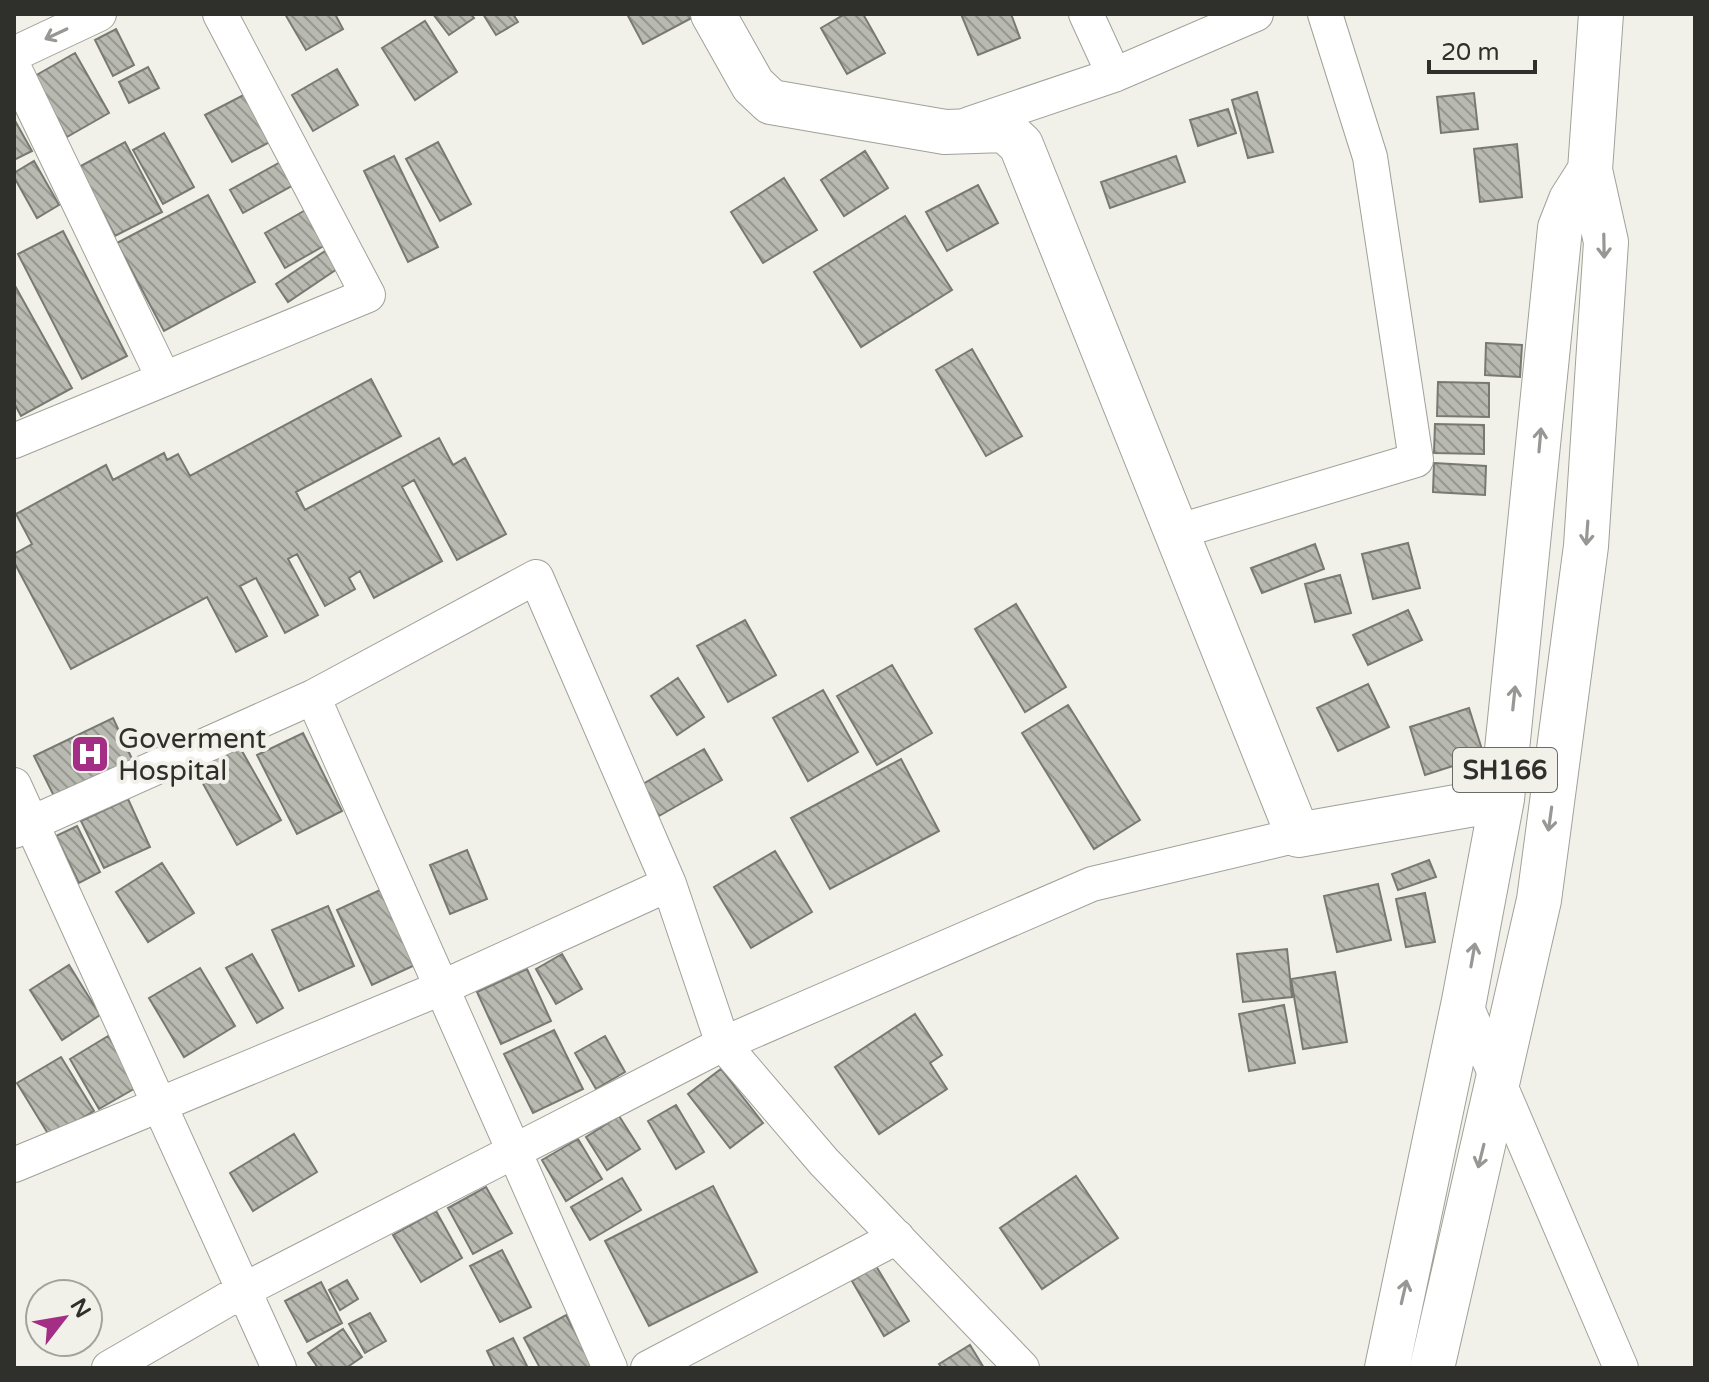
<svg xmlns="http://www.w3.org/2000/svg" width="1709" height="1382" viewBox="0 0 1709 1382" font-family="'Varela Round',sans-serif">
<style>
.building{fill:url(#building-back-hatch);stroke:#787972;stroke-width:2}
.lines{fill:none;stroke-linecap:round;stroke-linejoin:round}
.minor-casing{stroke:#a0a199;stroke-width:36}
.major-casing{stroke:#a0a199;stroke-width:46}
.minor{stroke:#fff;stroke-width:34}
.major{stroke:#fff;stroke-width:44}
.oneway{stroke:#979796}
.labels{text-anchor:middle;stroke-width:8;stroke-linejoin:round;paint-order:stroke}
.shield{fill:#f1f1ea;stroke:#696965;stroke-width:2}
.shield-label{font-size:26px;font-weight:bold;fill:#2f2f2c}
.poi-label{font-size:28px;fill:#2f2f2c;stroke:#f1f1ea;text-anchor:start}
</style>
<defs>
<pattern id="building-back-hatch" width="6" height="6" patternUnits="userSpaceOnUse" patternTransform="scale(2)"><rect width="6" height="6" fill="#b8b9b1"/><path d="M-1 5l2 2M0 0l6 6M5-1l2 2" fill="none" stroke="#969790"/></pattern>
</defs>
<rect width="100%" height="100%" fill="#f1f1ea"/>
<path class="building" d="M285,14H335L343,29L306,50Z
M433,14H471L474,18L449,35Z
M483,14H513L518,22L496,35Z
M627,14H699L643,44Z
M845,14H863L885,53L847,74L821,28Z
M961,14H1011L1020,38L978,55Z
M425,21L457,72L415,100L382,48Z
M116,29L134,65L113,76L95,40Z
M75,53L109,113L67,137L33,77Z
M148,67L159,88L129,103L119,82Z
M337,69L358,105L313,131L292,95Z
M255,89L279,137L232,162L205,115Z
M1257,92L1273,152L1248,158L1232,100Z
M1474,93L1478,129L1441,133L1437,97Z
M1228,109L1236,133L1198,146L1190,120Z
M14,119L32,151L14,160Z
M164,133L194,187L163,204L133,150Z
M125,142L162,212L115,236L79,167Z
M438,142L471,204L440,221L406,159Z
M1517,144L1522,197L1480,202L1474,149Z
M865,151L888,188L844,216L821,180Z
M394,156L438,247L408,262L364,171Z
M1176,156L1185,182L1110,208L1101,182Z
M284,160L297,183L243,213L230,190Z
M34,161L59,205L37,218L14,177V173Z
M784,178L817,230L763,263L731,212Z
M978,185L998,223L947,251L926,212Z
M208,195L255,282L164,331L117,243Z
M309,208L329,243L285,268L265,233Z
M905,216L952,290L861,347L814,272Z
M63,231L127,356L82,379L18,254Z
M331,247L343,265L288,302L276,284Z
M14,284L72,388L21,416L14,403Z
M1486,343L1522,345L1520,377L1485,375Z
M972,349L1022,436L986,456L936,370Z
M371,379L401,436L296,492L305,510L439,438L453,465L465,458L506,534L457,560L414,480L402,487L442,561L374,598L360,571L349,578L355,589L325,606L297,554L288,559L318,615L285,633L256,578L240,586L267,636L236,652L207,597L71,669L14,562V554L32,544L16,514L106,465L113,480L164,453L167,460L178,454L190,476Z
M1438,382L1489,383V417L1437,416Z
M1435,424L1484,425V454L1434,453Z
M1434,463L1486,466L1485,495L1433,492Z
M1408,543L1420,588L1373,599L1362,554Z
M1315,544L1324,569L1262,593L1251,568Z
M1340,575L1351,613L1315,622L1305,584Z
M1016,604L1066,687L1025,712L975,629Z
M1408,610L1422,640L1368,665L1353,635Z
M745,620L776,675L728,702L697,646Z
M892,665L932,733L877,765L837,696Z
M678,678L704,717L677,735L651,696Z
M1368,684L1389,727L1338,751L1317,708Z
M823,690L858,752L808,781L773,718Z
M1068,705L1140,820L1094,849L1022,733Z
M1469,708L1484,756L1425,775L1410,727Z
M113,718L133,761L55,798L34,756Z
M303,733L342,811L297,834L257,755Z
M238,744L281,820L237,845L195,769Z
M704,749L722,780L659,816L641,785Z
M901,759L939,831L830,889L791,818Z
M128,799L150,847L104,868L81,821Z
M77,826L100,872L79,883L56,836Z
M467,850L487,899L450,914L430,865Z
M775,851L812,912L751,948L714,887Z
M1429,860L1436,877L1398,890L1392,874Z
M162,863L194,913L148,942L116,892Z
M1378,884L1391,940L1337,952L1324,896Z
M380,890L415,965L372,985L337,910Z
M1425,893L1435,942L1406,947L1396,899Z
M328,906L354,966L299,991L272,930Z
M1287,949L1292,997L1243,1002L1237,954Z
M252,954L283,1008L257,1023L226,968Z
M562,954L582,989L556,1004L536,969Z
M69,965L100,1015L62,1040L30,990Z
M200,968L235,1026L184,1057L149,998Z
M527,969L551,1021L501,1044L477,992Z
M1335,972L1347,1042L1303,1049L1291,979Z
M1284,1005L1295,1063L1249,1071L1239,1014Z
M915,1014L942,1055L930,1063L947,1089L879,1134L835,1067Z
M554,1030L583,1089L533,1113L504,1054Z
M108,1036L139,1086L99,1109L70,1059Z
M605,1036L625,1072L596,1089L575,1053Z
M61,1057L94,1111L50,1137L17,1083Z
M721,1069L763,1123L730,1148L688,1094Z
M676,1105L704,1152L676,1169L648,1121Z
M619,1116L640,1149L607,1170L586,1137Z
M294,1134L317,1172L253,1211L230,1173Z
M578,1139L602,1179L566,1201L542,1160Z
M1076,1176L1118,1238L1042,1289L1000,1228Z
M622,1178L641,1210L590,1240L571,1207Z
M713,1186L757,1272L649,1326L605,1241Z
M486,1187L512,1233L473,1254L448,1208Z
M436,1211L462,1258L421,1282L393,1235Z
M502,1250L531,1307L500,1322L470,1266Z
M876,1266L909,1321L884,1336L852,1281Z
M347,1280L358,1299L340,1310L329,1290Z
M321,1282L342,1323L307,1342L285,1301Z
M370,1313L386,1341L365,1353L349,1324Z
M566,1315L594,1368H540L524,1338Z
M343,1329L362,1357L346,1368H318L308,1353Z
M513,1338L528,1368H495L487,1351Z
M970,1345L984,1368H942L939,1364Z"/>
<g class="lines">
<g class="minor-casing">
<path id="minor" d="M1086,14L1114,75
M14,54L99,14
M14,68L164,379
M969,124L1114,75L1256,14
M14,441L368,295L220,14
M1176,532L1416,460L1370,157L1325,14
M313,697L610,1368
M14,785L279,1368
M14,831L313,697L536,577L669,884L723,1044L824,1162L1022,1368
M1464,1001L1621,1368
M14,1165L441,988L669,884
M109,1368L242,1291L723,1044L1092,884L1298,835
M648,1368L897,1237"/>
</g>
<g class="major-casing">
<path id="major" d="M713,14L753,85L771,102L945,132L1005,130L1021,145L1298,835L1502,799
M1387,1368L1464,1001L1502,799L1560,228L1571,200L1590,170
M1432,1368L1539,900L1586,546L1606,242L1590,170L1601,14"/>
</g>
<use href="#minor" class="minor"/>
<use href="#major" class="major"/>
</g>
<defs><path id="oneway-shaft" d="M-6 0H5M1.5-3L5.5 0L1.5 3" fill="none" stroke-width="1.6" stroke-linecap="round" stroke-linejoin="round" transform="scale(2)"/></defs>
<g class="oneway">
<use href="#oneway-shaft" transform="translate(56 34) rotate(155)"/>
<use href="#oneway-shaft" transform="translate(1604 246) rotate(89)"/>
<use href="#oneway-shaft" transform="translate(1540 440) rotate(-85)"/>
<use href="#oneway-shaft" transform="translate(1587 533) rotate(94)"/>
<use href="#oneway-shaft" transform="translate(1514 698) rotate(-84)"/>
<use href="#oneway-shaft" transform="translate(1550 819) rotate(98)"/>
<use href="#oneway-shaft" transform="translate(1473 955) rotate(-80)"/>
<use href="#oneway-shaft" transform="translate(1481 1156) rotate(104)"/>
<use href="#oneway-shaft" transform="translate(1404 1292) rotate(-77)"/>
</g>
<defs>
<g id="hospital-square" transform="scale(2)"><rect x="-9" y="-9" width="18" height="18" rx="4" fill="#a42d85" stroke="#f1f1ea"/><path d="M-5-5h3v3.5h4V-5h3V5h-3V1.5h-4V5h-3Z" fill="#fff"/></g>
</defs>
<g fill-rule="evenodd">
<use href="#hospital-square" x="90" y="754"/>
</g>
<g class="labels">
<rect class="shield" x="1453" y="748" width="104" height="44" rx="6"/>
<g class="shield-label">
<text x="1505" y="779">SH166</text>
</g>
<g class="poi-label">
<text x="118" y="748">Goverment<tspan x="118" dy="32">Hospital</tspan></text>
</g>
</g>
<rect width="1709" height="1382" fill="none" stroke="#2f2f2c" stroke-width="32"/>
<g transform="translate(64 1318) rotate(59)"><circle r="38" fill="#f1f1ea" stroke="#a3a39e" stroke-width="2"/>
<path d="M0-6L14 30L0 20L-14 30Z" fill="#a42d85"/>
<text y="-12" font-size="22" font-weight="bold" text-anchor="middle" fill="#2f2f2c">N</text>
</g>
<path d="M1429 60v12h106v-12" fill="none" stroke="#2f2f2c" stroke-width="4"/>
<text x="1441" y="60" font-size="24" fill="#2f2f2c" stroke="#f1f1ea" stroke-width="6" paint-order="stroke">20 m</text>
</svg>
